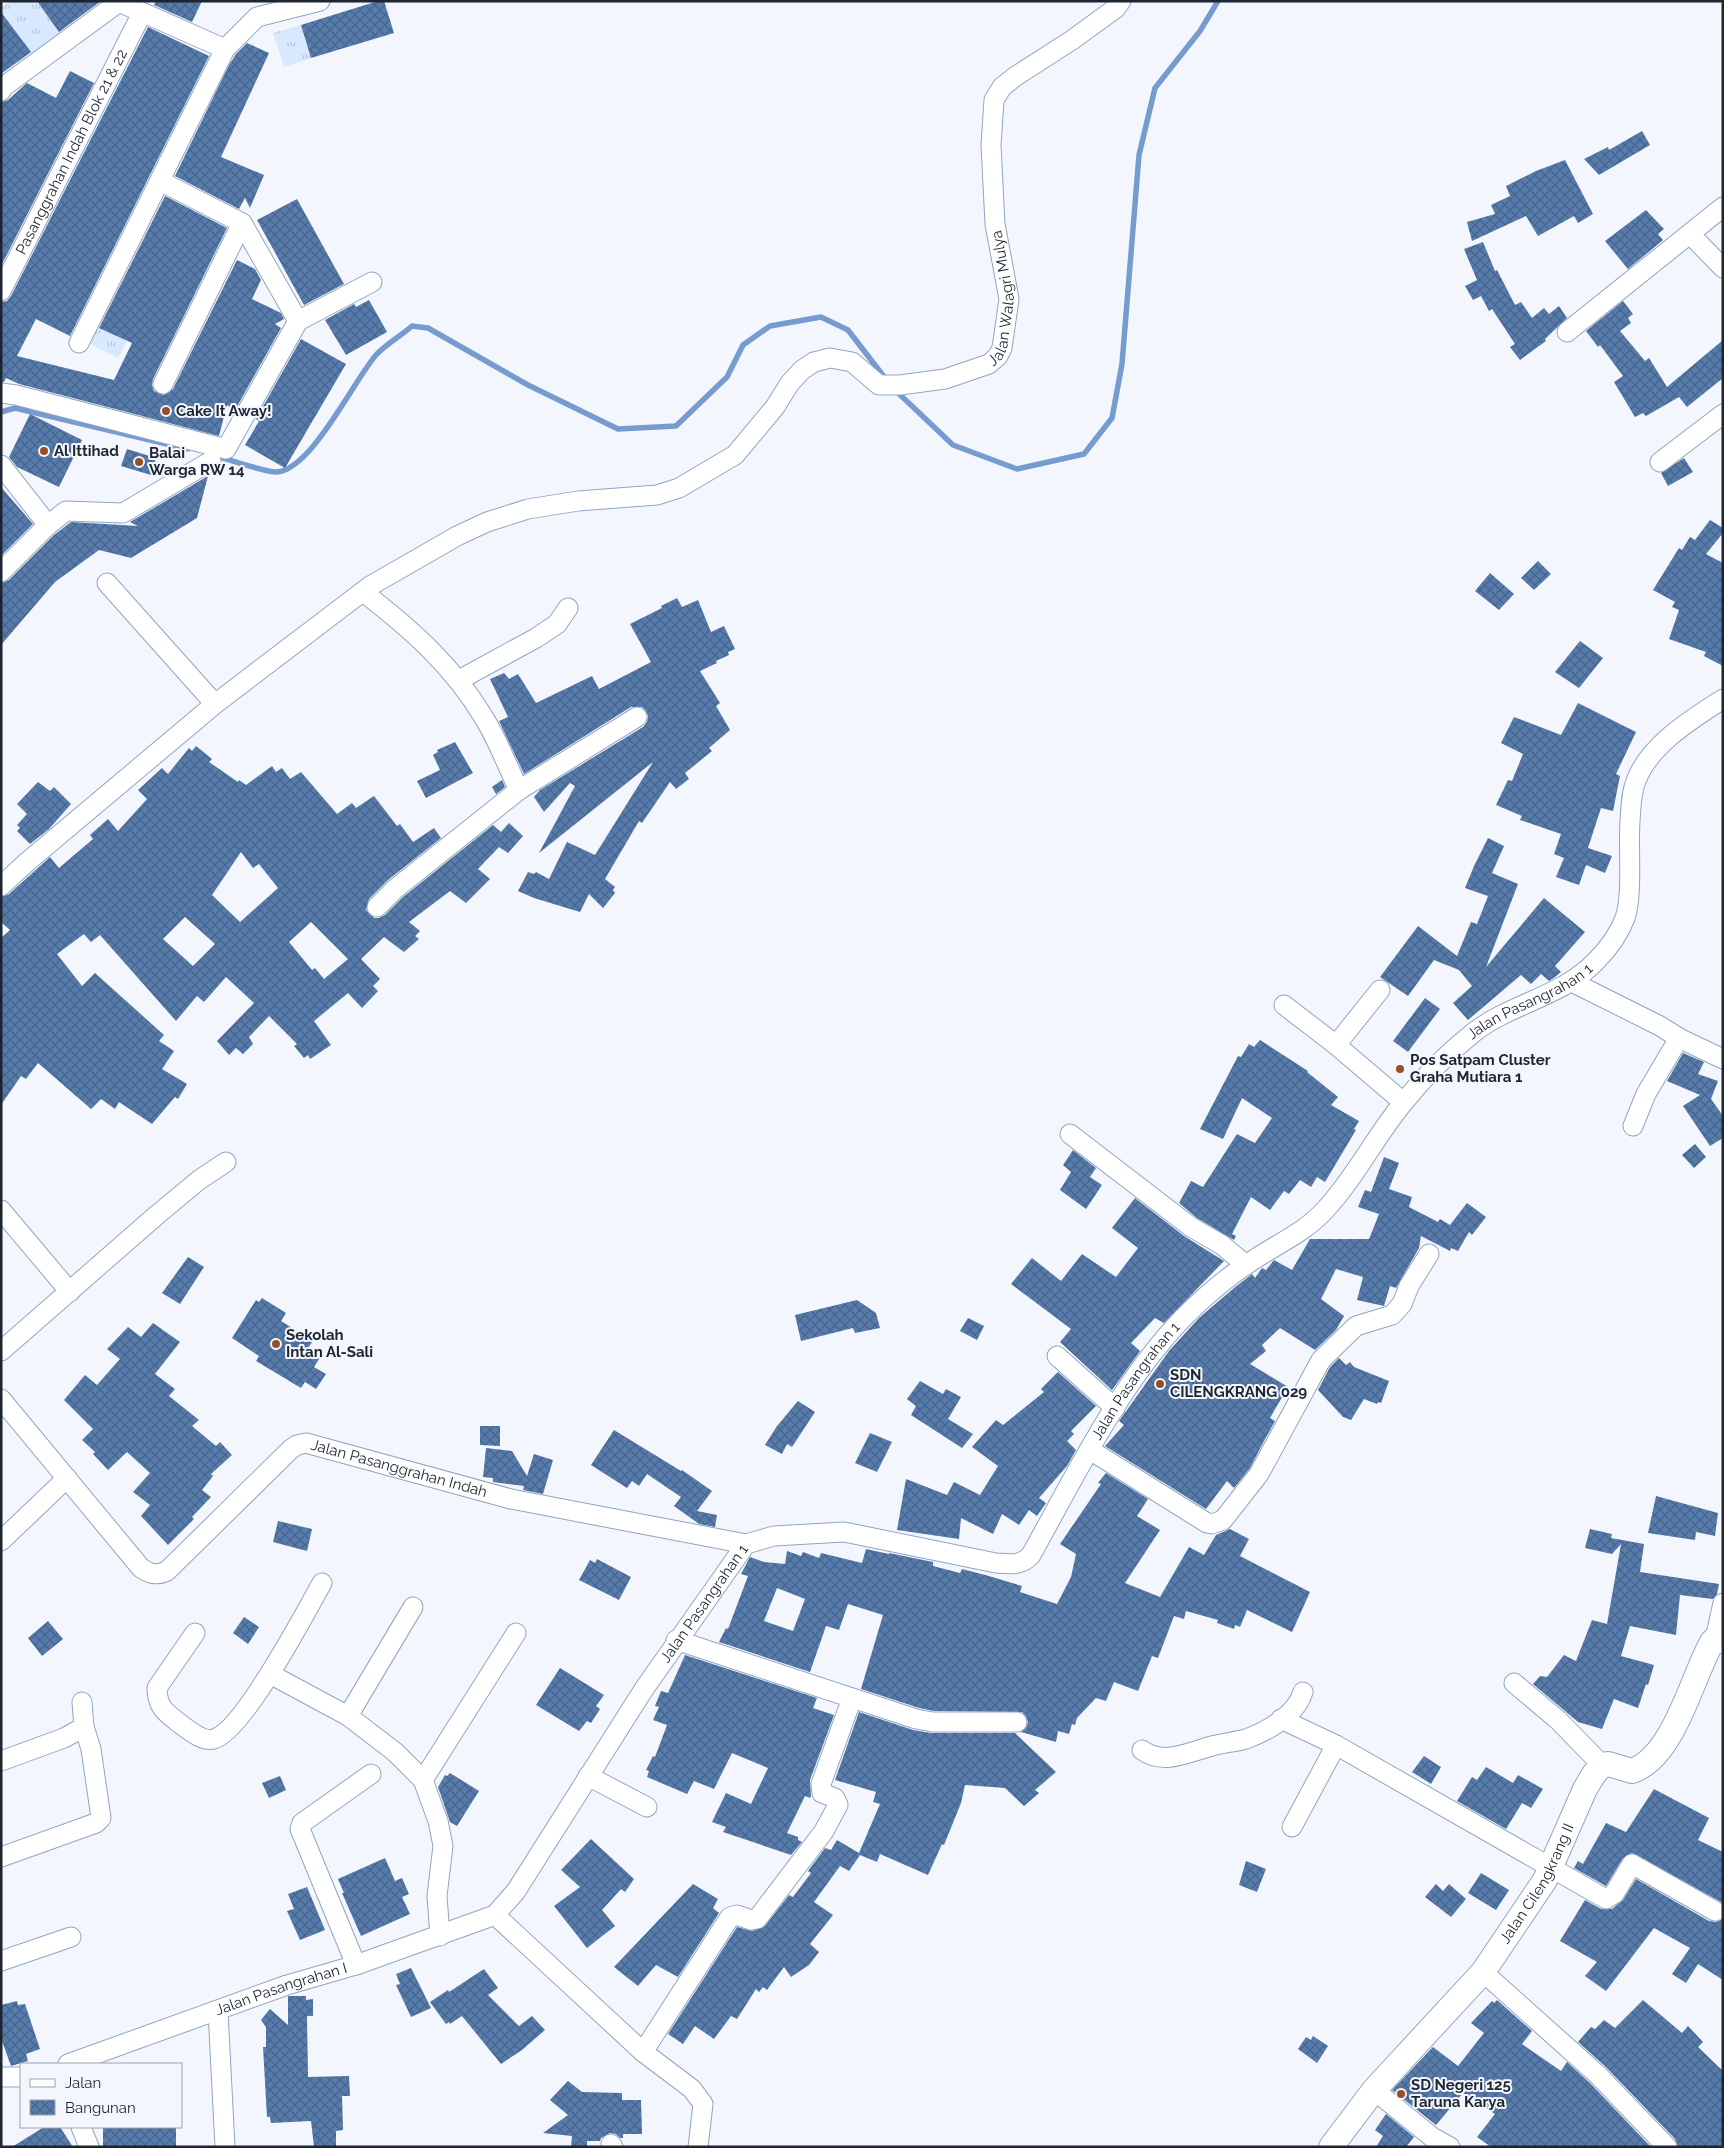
<svg xmlns="http://www.w3.org/2000/svg" width="1724" height="2148" viewBox="0 0 1724 2148" font-family="Raleway,sans-serif">
<style>
.grass{fill:url(#grass-tufts)}
.lines{fill:none;stroke-linecap:round;stroke-linejoin:round}
.stream{stroke:#769bce;stroke-width:5.5}
.building{fill:url(#building-cross-hatch);fill-rule:evenodd}
.minor-casing{stroke:#91a5c1;stroke-width:21}
.tertiary-casing{stroke:#91a5c1;stroke-width:26}
.minor{stroke:#fff;stroke-width:19}
.tertiary{stroke:#fff;stroke-width:24}
.poi-dot{fill:#964f2a;stroke:#f3f7fd;stroke-width:2}
.labels{text-anchor:middle;stroke-width:4;stroke-linejoin:round;paint-order:stroke}
.street-label{font-size:15px;fill:#1d2530;stroke:#f3f7fd}
.poi-label{font-size:15px;font-weight:bold;fill:#1d2530;stroke:#f3f7fd;text-anchor:start}
</style>
<defs>
<pattern id="grass-tufts" width="24" height="20" patternUnits="userSpaceOnUse" patternTransform="scale(1.25)"><rect width="24" height="20" fill="#d8e8fe"/><path d="M3 7l-1-3M5 7V3M7 7l1-3M15 17l-1-3M17 17v-4M19 17l1-3" fill="none" stroke="#b9c7da"/></pattern>
<pattern id="building-cross-hatch" width="8" height="8" patternUnits="userSpaceOnUse" patternTransform="scale(1.25)"><rect width="8" height="8" fill="#577bab"/><path d="M0 0l8 8M0 8l8-8" fill="none" stroke="#47658c"/></pattern>
</defs>
<rect width="100%" height="100%" fill="#f3f7fd"/>
<path class="grass" d="M10,1H37L61,33L32,54L1,12V8Z
M301,25L311,58L284,67L273,33Z
M95,326L127,341L118,358L86,342Z"/>
<g class="lines">
<path class="stream" d="M894,389L953,445L1017,469L1084,454L1112,418L1122,364L1139,155L1155,88L1200,31L1218,1
M1,412L15,408L188,449
M217,456C230,460 265,472 276,472C311,471 354,380 376,355C386,344 401,336 412,326L428,328L528,385L618,429L676,426L727,377L743,345L770,326L821,317L848,330L888,382"/>
</g>
<path class="building" d="M37,1H101L59,32Z
M156,1H202L192,22L154,5Z
M378,1H384L394,33L311,58L301,25Z
M1,12L31,52L1,74Z
M148,27L209,56L70,336L36,319L17,356L114,380L132,343L99,328L165,196L227,228L153,379L152,385L154,391L164,395L173,389L237,260L255,269L261,280L252,299L281,313L284,319L275,324L281,328L235,410L227,405L219,436L19,384L6,378L4,382H1V302L7,301L11,296Z
M247,43L269,53L221,157L264,175L250,208L245,198L239,209L175,176L229,65L236,54Z
M70,71L94,83L1,266V102L8,100L27,83L56,98Z
M1642,131L1650,145L1599,175L1584,159L1608,147L1609,150Z
M1565,160L1593,214L1578,223L1574,216L1538,236L1526,216L1472,241L1467,222L1495,214L1491,205L1510,196L1506,186L1536,171Z
M297,199L344,284L304,305L257,220Z
M1646,210L1664,229L1658,234L1663,240L1628,269L1605,241Z
M1483,242L1495,271L1497,270L1515,305L1521,302L1532,318L1544,308L1549,314L1559,306L1567,318L1545,339L1546,341L1520,360L1510,347L1515,344L1492,309L1489,311L1481,296L1473,300L1465,286L1477,280L1464,249Z
M369,300L387,332L346,355L325,320L354,304L356,307Z
M1623,301L1633,314L1628,318L1631,323L1620,331L1645,361L1649,358L1667,387L1723,340V378L1687,407L1679,397L1646,416L1643,413L1635,417L1614,382L1623,376L1600,345L1598,347L1586,331Z
M301,339L346,364L285,468L245,445L259,421L256,419Z
M30,414L82,440L59,487L17,467L9,457Z
M127,449L156,458L151,475L121,466Z
M1684,458L1693,472L1668,486L1661,473Z
M208,476L197,518L131,558L99,550L55,582L1,645V583L9,580L54,535L71,522L138,526L130,522Z
M1,487L33,524L1,556Z
M1710,520L1723,528V533L1706,554L1723,563V666L1704,656L1706,652L1669,639L1679,610L1672,607L1675,602L1653,590L1679,548L1682,550L1690,537L1695,540Z
M1538,561L1551,574L1534,590L1521,578Z
M1490,573L1514,594L1499,610L1475,591Z
M677,598L682,607L698,600L711,632L724,626L735,649L728,652L729,655L716,661L717,663L700,671L720,703L716,706L730,730L709,748L712,751L685,773L689,779L676,789L670,782L642,823L639,821L605,879L615,887L613,890L615,893L603,908L589,894L580,912L534,898L518,891L528,872L534,874L536,872L549,879L567,842L595,855L653,762L539,853L575,786L570,783L544,812L534,797L540,790L643,727L647,722L648,716L646,711L642,707H631L524,774L499,721L508,717L490,679L504,673L509,679L518,674L536,703L592,676L599,689L651,662L630,624L662,608L661,606Z
M1580,641L1603,658L1579,688L1555,672Z
M1578,703L1636,732L1616,774L1620,776L1613,811L1601,808L1588,848L1612,856L1605,873L1586,865L1579,885L1556,877L1564,858L1554,854L1561,834L1520,820L1522,816L1496,805L1508,780L1512,781L1523,754L1501,743L1514,717L1561,735Z
M455,742L473,773L426,798L417,781L440,770L433,755L438,752L437,750Z
M196,746L212,759L209,762L238,782L239,780L246,785L272,766L276,772L282,768L290,779L301,772L337,814L352,803L356,808L374,796L397,826L400,824L413,842L434,828L441,838L388,880L369,899L366,910L374,918H379L385,915L403,897L493,825L501,832L509,823L523,836L508,853L499,847L478,869L490,879L466,903L450,891L409,922L420,931L415,936L419,939L404,952L384,937L361,959L380,979L373,986L378,991L362,1008L348,993L314,1021L331,1045L310,1059L308,1055L304,1058L294,1046L297,1044L269,1016L249,1037L253,1044L243,1054L236,1048L229,1055L217,1041L254,1003L226,977L204,1002L197,996L176,1021L100,935L91,942L84,934L57,954L82,986L95,973L164,1035L159,1041L174,1051L162,1069L187,1084L178,1099L175,1097L152,1124L119,1102L115,1109L101,1099L91,1109L38,1063L26,1079L21,1076L1,1105V938L10,930L1,922V897L9,894L50,857L59,868L93,839L90,835L108,819L118,831L147,799L138,790L162,768L168,774L189,748L192,751ZM241,852L253,868L259,864L278,888L240,922L212,895ZM185,917L215,944L193,966L163,939ZM311,922L348,959L324,979L315,968L312,970L289,942Z
M502,780L505,787L496,794L492,787Z
M38,782L50,791L54,787L71,804L49,829L30,844L17,831L20,828L17,825L27,814L17,804Z
M1488,838L1504,846L1492,873L1518,884L1486,967L1544,898L1585,932L1555,966L1561,972L1555,977L1549,981L1541,974L1531,984L1521,975L1468,1020L1453,1003L1472,986L1459,970L1434,960L1408,996L1380,977L1418,926L1457,956L1471,922L1477,924L1488,896L1465,888L1474,866Z
M1425,998L1440,1009L1408,1052L1393,1041Z
M1260,1040L1308,1071L1307,1072L1338,1097L1331,1105L1359,1121L1354,1129L1356,1130L1325,1182L1317,1177L1311,1187L1300,1180L1289,1194L1284,1191L1270,1210L1251,1197L1232,1234L1236,1236L1234,1240L1197,1218L1179,1203L1191,1181L1203,1187L1237,1134L1255,1143L1272,1118L1242,1098L1223,1139L1200,1129L1238,1056L1241,1057L1249,1044L1254,1047Z
M1683,1053L1704,1062L1698,1074L1718,1081L1711,1099L1723,1116V1138L1710,1146L1683,1106L1700,1095L1667,1081Z
M1695,1144L1706,1157L1694,1168L1682,1155Z
M1073,1150L1096,1168L1090,1177L1102,1185L1086,1209L1060,1190L1071,1172L1063,1165Z
M1384,1157L1399,1163L1389,1189L1412,1197L1409,1207L1438,1222L1440,1219L1450,1225L1467,1203L1486,1217L1472,1235L1469,1232L1458,1251L1451,1248L1450,1251L1421,1236L1419,1248L1396,1288L1390,1286L1384,1306L1357,1300L1363,1277L1336,1269L1321,1299L1344,1316L1336,1330L1315,1350L1280,1328L1262,1345L1266,1351L1250,1364L1288,1387L1270,1418L1275,1421L1264,1441L1250,1468L1234,1488L1227,1481L1206,1509L1105,1446L1124,1425L1119,1421L1169,1351L1199,1318L1234,1288L1252,1274L1255,1278L1262,1268L1266,1270L1274,1260L1292,1270L1310,1239H1369L1379,1214L1358,1207L1365,1190L1371,1192Z
M1135,1198L1184,1236L1224,1261L1164,1323L1155,1318L1131,1343L1140,1351L1112,1390L1060,1342L1071,1329L1011,1284L1032,1258L1061,1281L1082,1254L1116,1277L1138,1248L1112,1228Z
M188,1257L204,1267L180,1304L162,1293Z
M262,1298L286,1313L281,1321L313,1341L308,1348L321,1356L314,1367L326,1374L316,1389L305,1382L301,1388L256,1361L259,1356L232,1338L256,1300L259,1302Z
M857,1300L876,1313L880,1328L855,1333L853,1328L801,1341L795,1315Z
M968,1318L984,1326L977,1340L960,1331Z
M153,1323L180,1342L155,1374L175,1389L169,1396L199,1420L192,1426L216,1446L220,1442L232,1455L211,1474L213,1476L202,1490L211,1497L192,1517L194,1519L168,1545L141,1516L150,1505L133,1492L150,1473L127,1452L108,1470L93,1454L95,1452L82,1440L93,1429L64,1400L85,1375L97,1385L120,1359L107,1349L128,1327L141,1337Z
M1339,1358L1346,1365L1350,1362L1354,1367L1389,1381L1381,1403L1378,1402L1377,1404L1364,1399L1351,1420L1343,1417L1318,1390L1330,1367Z
M1058,1372L1096,1406L1071,1431L1074,1434L1067,1441L1076,1450L1067,1466L1039,1498L1046,1503L1037,1516L1029,1510L1019,1525L1002,1514L993,1534L961,1518L959,1539L897,1530L906,1479L947,1495L954,1482L980,1495L998,1466L972,1447L996,1420L1003,1425L1044,1392L1041,1389Z
M920,1381L943,1394L946,1389L961,1397L948,1419L973,1434L962,1448L911,1415L916,1406L907,1399Z
M798,1401L815,1412L792,1447L787,1444L782,1454L765,1445L777,1426Z
M480,1426H500V1446L480,1445Z
M614,1430L681,1471L682,1470L712,1491L697,1511L717,1515L715,1527L699,1524L674,1506L681,1497L647,1474L639,1486L632,1481L627,1488L591,1465Z
M870,1433L892,1442L877,1472L855,1463Z
M486,1448L512,1451L527,1476L534,1454L553,1460L543,1494L523,1490L524,1486L493,1482V1478L483,1477Z
M1106,1473L1148,1499L1137,1516L1160,1530L1125,1583L1160,1597L1189,1547L1204,1555L1216,1535L1230,1529L1249,1539L1240,1556L1310,1592L1292,1632L1247,1610L1240,1627L1235,1625L1234,1629L1217,1623L1218,1620L1186,1611L1184,1619L1174,1616L1158,1658L1152,1656L1138,1691L1114,1682L1106,1701L1096,1698L1077,1718L1075,1725L1072,1724L1069,1734L1058,1731L1056,1742L1021,1732L1026,1728L1028,1722L1026,1716L1022,1712L934,1711L919,1708L861,1689L883,1615L848,1604L839,1630L826,1626L810,1672L719,1642L726,1628L728,1629L748,1576L741,1574L750,1557L764,1562L785,1564L787,1551L801,1556L803,1552L819,1558L821,1553L862,1563L866,1549L889,1554V1553L933,1562V1566L960,1573L962,1569L989,1576L1022,1586L1020,1592L1057,1604L1071,1577L1076,1554L1060,1544L1101,1484L1098,1483ZM777,1588L805,1599L793,1631L764,1621Z
M1656,1496L1718,1513L1715,1536L1696,1532L1695,1540L1648,1533Z
M278,1521L312,1529L307,1551L273,1542Z
M1590,1529L1612,1534L1611,1538L1644,1544L1640,1572L1719,1584L1717,1594L1713,1599L1680,1595L1676,1635L1630,1626L1621,1656L1654,1665L1648,1685L1646,1684L1638,1708L1614,1699L1602,1729L1578,1722L1533,1684L1540,1676L1547,1677L1564,1655L1576,1661L1592,1620L1607,1624L1621,1544L1612,1554L1585,1548Z
M597,1559L631,1577L619,1600L579,1580L590,1560L595,1563Z
M244,1617L259,1627L248,1644L233,1633Z
M48,1621L63,1639L42,1656L28,1638Z
M685,1655L817,1698L813,1708L834,1715L810,1780L811,1796L810,1798L805,1796L787,1833L798,1837V1840L802,1842L791,1855L723,1832L726,1827L712,1822L726,1793L751,1804L768,1768L732,1753L714,1789L694,1781L687,1794L647,1777L649,1771L646,1770L653,1756L655,1757L667,1725L653,1720L659,1707L655,1706L661,1691L668,1693Z
M560,1668L604,1695L596,1706L600,1709L591,1723L587,1721L579,1731L536,1705Z
M859,1712L913,1730L931,1733H1015L1056,1772L1035,1790L1039,1793L1024,1806L1005,1788L965,1785L961,1803L944,1845L942,1844L928,1875L880,1854L877,1862L860,1855L849,1871L840,1866L814,1902L833,1915L810,1944L819,1952L809,1965L791,1977L784,1967L767,1990L763,1987L759,1992L756,1989L737,2019L731,2016L714,2039L695,2026L683,2044L668,2034L737,1927L752,1931L765,1926L789,1895L793,1897L811,1873L808,1871L825,1848L831,1850L837,1840L859,1853L880,1804L873,1802L876,1792L835,1780Z
M1424,1756L1441,1767L1431,1784L1412,1772Z
M1486,1767L1513,1783L1518,1775L1543,1789L1531,1808L1522,1803L1506,1829L1457,1801L1472,1777L1477,1780Z
M450,1773L479,1791L457,1826L450,1822L438,1787L445,1775L447,1776Z
M280,1776L286,1790L269,1798L262,1783Z
M1654,1789L1709,1818L1698,1840L1723,1852V1903L1632,1853L1623,1858L1606,1886L1574,1868L1578,1861L1583,1864L1606,1823L1626,1832Z
M591,1839L634,1879L625,1892L621,1889L602,1910L615,1926L587,1948L554,1906L580,1887L561,1870Z
M385,1858L395,1881L402,1878L409,1894L402,1897L410,1914L361,1936L342,1893H344L338,1879Z
M1246,1861L1266,1869L1257,1892L1239,1885Z
M1481,1873L1509,1890L1496,1910L1468,1893Z
M1636,1879L1709,1921L1716,1922L1723,1919V1980L1698,1964L1686,1983L1672,1974L1690,1948L1654,1928L1606,1991L1585,1976L1597,1962L1560,1941L1585,1900L1601,1909H1612L1623,1900Z
M693,1884L718,1899L713,1908L719,1913L678,1977L656,1965L638,1986L614,1967Z
M1436,1884L1443,1891L1449,1884L1466,1899L1451,1917L1425,1897Z
M307,1887L325,1930L300,1940L287,1911L294,1909L288,1894Z
M411,1968L431,2008L411,2017L396,1985L400,1984L396,1974Z
M484,1969L498,1988L488,1995L519,2026L532,2016L545,2030L522,2050L501,2064L462,2016L450,2024L449,2022L446,2024L430,2002L448,1990L449,1992Z
M288,1996H306V2000L313,1999V2016H307L308,2077L349,2076L350,2096H342L343,2130L336,2131V2147H314L311,2121L271,2123L270,2117H267L263,2047H266V2027L261,2020L270,2009L288,2025Z
M1497,2000L1532,2031L1522,2044L1561,2071L1567,2062L1590,2083L1651,2147H1491L1477,2137L1495,2114L1463,2093L1436,2125L1392,2090L1433,2047L1458,2066L1484,2033L1471,2023L1492,2001L1494,2003Z
M1643,2000L1682,2033L1688,2026L1703,2042L1698,2047L1723,2071V2147H1678L1675,2139L1606,2067L1578,2042L1591,2027L1595,2029L1604,2020L1615,2028Z
M17,2001L18,2005L25,2004L40,2049L26,2054L28,2061L11,2066L1,2038V2005Z
M1313,2036L1328,2046L1317,2063L1298,2049L1306,2037L1311,2040Z
M568,2081L582,2092L622,2093V2100H641L642,2134H623V2138H620L616,2134L610,2133L601,2138L600,2141H587V2147H571L572,2136L543,2133L568,2115L550,2100Z
M1386,2114L1414,2137L1406,2147H1376L1383,2136L1375,2130Z
M44,2127H60L73,2147H12Z
M176,2127V2147H103V2128Z"/>
<g class="lines">
<g class="minor-casing">
<g id="minor">
<path d="M1,91L3,87L119,2L225,49"/>
<path d="M160,181L242,223L298,321"/>
<path d="M1690,234L1723,268"/>
<path id="s1" d="M1,291L142,13"/>
<path d="M298,321L372,282"/>
<path d="M1567,332L1723,207"/>
<path d="M79,343L225,49L257,17L320,1"/>
<path d="M163,384L242,223"/>
<path d="M1,393L16,395L226,449L298,321"/>
<path d="M1660,462L1723,414"/>
<path d="M1,465L48,525"/>
<path d="M1,572L48,525L66,511L123,513L211,461"/>
<path d="M107,583L215,704"/>
<path d="M363,592C410,628 454,667 484,718C498,740 507,766 519,790L637,717"/>
<path d="M459,680L536,638L557,624L568,608"/>
<path id="s2" d="M1,886L27,862L215,704L370,586L457,536L487,522L528,509L578,501L657,495L679,488L735,455L775,407L790,383L802,370L814,362L830,358L852,362L879,385H900L945,379L989,364L998,356L1002,348L1009,299L995,224L991,145L994,100L1002,87L1016,76L1072,40L1116,8L1121,1"/>
<path d="M377,907L395,889L519,790"/>
<path d="M1572,982L1660,1026L1679,1038L1646,1094L1633,1126"/>
<path d="M1284,1005L1336,1045L1403,1102"/>
<path d="M1679,1038L1723,1059"/>
<path d="M1336,1045L1380,990"/>
<path d="M1070,1134L1191,1227L1222,1245L1246,1265"/>
<path d="M1,1210L70,1292"/>
<path d="M1,1351L158,1214L199,1180L226,1162"/>
<path d="M1057,1356L1115,1408"/>
<path id="s3" d="M1,1399L141,1568C150,1574 157,1576 167,1571L291,1449L297,1445L306,1443L511,1499L746,1544"/>
<path d="M1090,1450L1207,1523L1212,1524L1223,1520L1259,1474L1321,1360L1356,1326L1392,1315L1402,1304L1409,1286L1429,1254"/>
<path d="M1,1541L67,1478"/>
<path d="M195,1633L157,1688C157,1709 168,1714 183,1726C191,1732 204,1742 214,1739C244,1730 305,1613 322,1583"/>
<path d="M1715,1639L1723,1603"/>
<path d="M676,1640L916,1719L933,1722H1017"/>
<path d="M270,1674L348,1716L395,1752L423,1780L438,1821L443,1846L437,1896L440,1936"/>
<path d="M1514,1683L1558,1720L1602,1765"/>
<path d="M348,1716L413,1607"/>
<path d="M1281,1719L1336,1745L1606,1899L1614,1894L1632,1864L1715,1911"/>
<path d="M1142,1750C1164,1766 1189,1752 1212,1746C1223,1743 1235,1742 1246,1739C1268,1731 1296,1715 1303,1692"/>
<path d="M1,1761L64,1738L84,1727"/>
<path d="M588,1776L647,1807"/>
<path d="M423,1780L516,1633"/>
<path d="M1292,1827L1336,1745"/>
<path d="M1,1857L96,1823L101,1818L91,1749L84,1727L82,1702"/>
<path d="M495,1915L643,2052L692,2089L703,2104L698,2147"/>
<path d="M1,1961L71,1937"/>
<path d="M356,1965L300,1829L302,1823L371,1774"/>
<path d="M1483,1972L1598,2075L1667,2147"/>
<path d="M218,2011L225,2147"/>
<path d="M643,2052L730,1917L737,1915L751,1920L757,1919L824,1831L838,1805L835,1798L822,1793L821,1784L852,1698"/>
<path id="s4" d="M68,2064L287,1985L356,1965L495,1915L516,1891L644,1689L746,1544L774,1536L844,1532L996,1563C1011,1564 1021,1566 1031,1555C1075,1476 1120,1383 1183,1318C1205,1296 1229,1275 1255,1259C1279,1243 1305,1232 1325,1210C1355,1178 1375,1137 1403,1103C1423,1078 1448,1053 1473,1033C1511,1003 1562,997 1596,961C1607,950 1619,934 1625,918C1633,895 1628,848 1630,821C1631,807 1631,793 1636,781C1649,745 1692,719 1723,699"/>
<path d="M1,2077H21"/>
<path d="M1374,2090L1432,2137L1450,2147"/>
<path d="M81,2127L89,2147"/>
<path d="M611,2144L613,2147"/>
</g>
</g>
<g class="tertiary-casing">
<g id="tertiary">
<path id="s5" d="M1331,2147L1374,2090L1483,1972L1545,1880L1585,1789L1594,1774L1602,1765L1608,1764L1632,1771C1674,1757 1692,1677 1712,1642L1715,1639L1723,1641"/>
</g>
</g>
<use href="#minor" class="minor"/>
<use href="#tertiary" class="tertiary"/>
</g>
<g class="poi-dot">
<circle cx="166" cy="411" r="5"/>
<circle cx="44" cy="451" r="5"/>
<circle cx="139" cy="462" r="5"/>
<circle cx="1400" cy="1069" r="5"/>
<circle cx="276" cy="1344" r="5"/>
<circle cx="1160" cy="1384" r="5"/>
<circle cx="1401" cy="2094" r="5"/>
</g>
<g class="labels">
<g class="street-label">
<text dy="5" stroke="none"><textPath href="#s1" startOffset="156">Pasanggrahan Indah Blok 21 &amp; 22</textPath></text>
<text dy="5" stroke="none"><textPath href="#s2" startOffset="1251">Jalan Walagri Mulya</textPath></text>
<text dy="5" stroke="none"><textPath href="#s4" startOffset="1951">Jalan Pasangrahan 1</textPath></text>
<text dy="5" stroke="none"><textPath href="#s4" startOffset="1396">Jalan Pasangrahan 1</textPath></text>
<text dy="5" stroke="none"><textPath href="#s3" startOffset="534">Jalan Pasanggrahan Indah</textPath></text>
<text dy="5" stroke="none"><textPath href="#s4" startOffset="828">Jalan Pasangrahan 1</textPath></text>
<text dy="5" stroke="none"><textPath href="#s5" startOffset="336">Jalan Cilengkrang II</textPath></text>
<text dy="5" stroke="none"><textPath href="#s4" startOffset="226">Jalan Pasangrahan I</textPath></text>
</g>
<g class="poi-label">
<text x="176" y="416">Cake It Away!</text>
<text x="54" y="456">Al Ittihad</text>
<text x="149" y="458">Balai<tspan x="149" dy="17">Warga RW 14</tspan></text>
<text x="1410" y="1065">Pos Satpam Cluster<tspan x="1410" dy="17">Graha Mutiara 1</tspan></text>
<text x="286" y="1340">Sekolah<tspan x="286" dy="17">Intan Al-Sali</tspan></text>
<text x="1170" y="1380">SDN<tspan x="1170" dy="17">CILENGKRANG 029</tspan></text>
<text x="1411" y="2090">SD Negeri 125<tspan x="1411" dy="17">Taruna Karya</tspan></text>
</g>
</g>
<rect width="1724" height="2148" fill="none" stroke="#1d2530" stroke-width="5"/>
<rect x="20" y="2063" width="162" height="65" fill="#f3f7fd" stroke="#9da3ab"/>
<rect x="30" y="2079" width="25" height="8" fill="#ffffff" stroke="#9da3ab"/>
<text x="65" y="2088" font-size="15" fill="#1d2530">Jalan</text>
<rect x="30" y="2100" width="25" height="15" fill="url(#building-cross-hatch)" stroke="#9da3ab"/>
<text x="65" y="2113" font-size="15" fill="#1d2530">Bangunan</text>
</svg>
